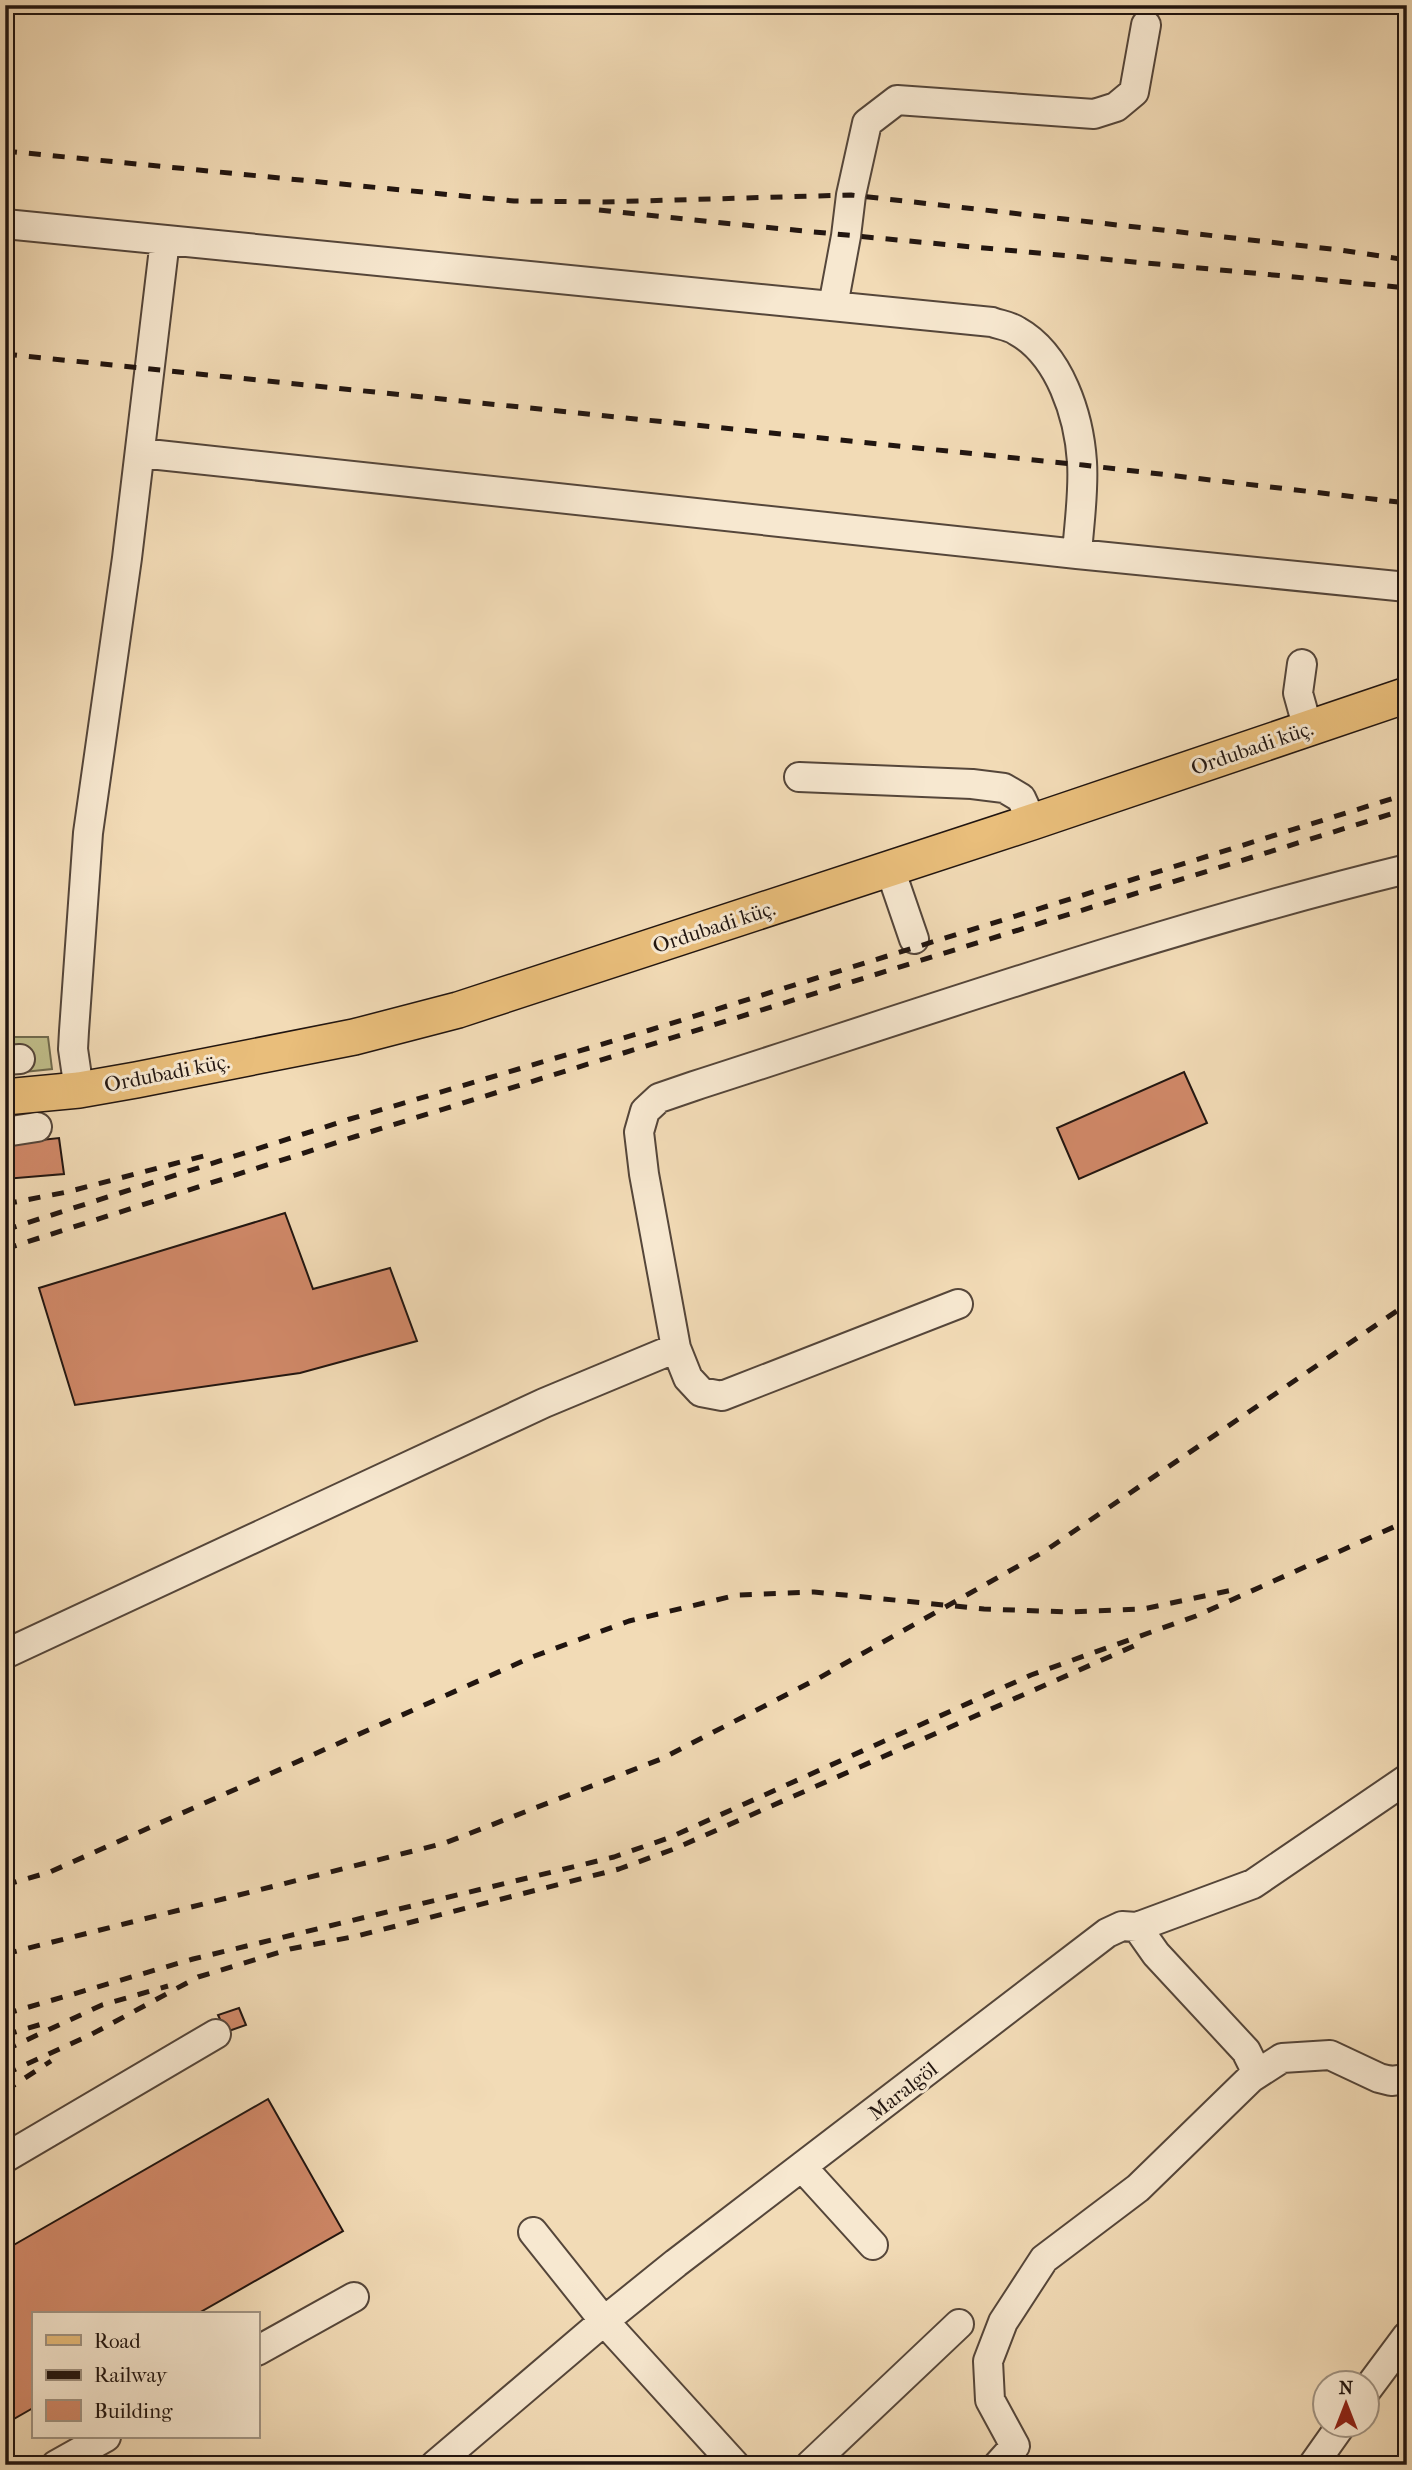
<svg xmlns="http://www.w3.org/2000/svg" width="1412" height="2470" viewBox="0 0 1412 2470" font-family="'IM FELL French Canon',serif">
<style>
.green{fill:#c0be8a;stroke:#706a4d;stroke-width:2}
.building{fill:#d18969;stroke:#211510;stroke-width:2}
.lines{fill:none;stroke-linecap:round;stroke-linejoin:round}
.minor-casing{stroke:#55463a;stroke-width:32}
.major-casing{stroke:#211510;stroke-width:38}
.minor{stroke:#f7e8d0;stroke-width:28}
.major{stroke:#e9be7b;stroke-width:35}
.rail{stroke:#211510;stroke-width:5;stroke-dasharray:12 12;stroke-linecap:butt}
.labels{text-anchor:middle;stroke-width:6;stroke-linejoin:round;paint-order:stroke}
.street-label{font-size:21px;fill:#211510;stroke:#f7e8d0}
</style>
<rect width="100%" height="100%" fill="#f2dbb6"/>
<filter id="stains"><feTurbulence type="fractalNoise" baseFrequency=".00286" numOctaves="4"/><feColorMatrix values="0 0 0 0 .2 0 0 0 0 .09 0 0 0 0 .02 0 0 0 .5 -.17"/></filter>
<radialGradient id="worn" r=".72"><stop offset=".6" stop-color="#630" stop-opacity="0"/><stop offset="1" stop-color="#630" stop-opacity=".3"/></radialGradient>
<path class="green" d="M5,1037H48L52,1069L5,1074Z"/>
<path class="building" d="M1184,1072L1207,1123L1079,1179L1057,1128Z
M59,1138L64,1174L5,1179V1144Z
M285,1213L313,1289L390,1268L417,1341L300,1373L75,1405L39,1288Z
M239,2008L246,2025L226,2032L218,2015Z
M268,2099L343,2231L197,2314H33V2408L5,2424V2250Z"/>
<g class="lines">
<g class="minor-casing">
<path id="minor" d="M5,224L992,322C1000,325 1010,326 1017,331C1060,355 1079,416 1082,462C1084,492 1079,524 1077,554
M833,306L846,236L851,195L867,123L897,100L1094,114L1116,107L1134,92L1146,25
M140,453L1077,554L1407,587
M1302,664L1298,693L1308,729
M799,777L972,784L1004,788L1021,798L1032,822
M890,869L914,939
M5,1060L20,1059
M79,1090L73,1049L74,1031L88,833L127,558L165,240
M5,1132L37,1127
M958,1304L722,1396L701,1392L688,1378L676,1348L644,1174L639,1132L645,1111L659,1098L694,1086C930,1010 1165,928 1407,869
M5,1654L544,1403L676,1348
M1251,2078L1282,2058L1330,2055L1379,2078L1391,2081L1407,2079
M5,2158L216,2034
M803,2168L873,2245
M533,2232L604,2321L735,2465
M257,2351L354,2297
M1366,2391L1407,2336
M56,2465L106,2437
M435,2465L604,2321L676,2263L1107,1933L1122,1926L1137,1927L1253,1884L1407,1779
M810,2465L959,2324
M998,2465L1015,2446L990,2400L988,2361L1003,2322L1044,2259L1138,2188L1251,2078L1255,2069L1246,2051L1156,1954L1137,1927
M1313,2465L1342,2424"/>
</g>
<g class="major-casing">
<path id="major" d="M5,1097L79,1090L136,1080L354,1037L458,1010L1032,822L1407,695"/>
</g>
<use href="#minor" class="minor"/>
<use href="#major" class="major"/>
<path class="rail" d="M5,151L514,201L603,202L851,195L1340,250L1407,260
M599,210C868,239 1137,261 1407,288
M5,354L1083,465L1407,503
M5,1204L67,1192L211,1154
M5,1230L350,1119L650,1030L1407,794
M5,1249L357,1136L1407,809
M5,1885L50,1872L532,1657L629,1621L737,1595L814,1592L984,1609L1069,1612L1143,1609L1237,1589
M5,1954L445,1843L661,1759L819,1678L1045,1551L1407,1304
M5,2014L193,1959L614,1857L671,1837L1031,1675L1196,1616L1407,1521
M5,2035L42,2024
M5,2050L102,2005L168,1986
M5,2074L92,2034L198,1977L290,1949L357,1936L619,1869L674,1849L1136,1645
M5,2091L51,2061"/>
</g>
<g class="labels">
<g class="street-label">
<text transform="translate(1252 748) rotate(-19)" y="7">Ordubadi küç.</text>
<text transform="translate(714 927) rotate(-18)" y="7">Ordubadi küç.</text>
<text transform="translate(167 1073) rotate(-11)" y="7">Ordubadi küç.</text>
<text transform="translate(903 2091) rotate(-38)" y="7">Maralgöl</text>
</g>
</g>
<rect width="1412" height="2470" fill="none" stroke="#f2dbb6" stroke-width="28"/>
<rect x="7" y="7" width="1398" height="2456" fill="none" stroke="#211510" stroke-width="3.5"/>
<rect x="14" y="14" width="1384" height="2442" fill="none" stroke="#211510" stroke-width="2"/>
<rect x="32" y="2312" width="228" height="126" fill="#f7e8d0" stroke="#a19483" stroke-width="2"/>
<rect x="46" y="2335" width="35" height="10" fill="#e9be7b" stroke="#a19483" stroke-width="2"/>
<text x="94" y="2348" font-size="21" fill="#211510">Road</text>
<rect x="46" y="2370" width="35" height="10" fill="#211510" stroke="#a19483" stroke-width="2"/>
<text x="94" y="2382" font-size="21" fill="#211510">Railway</text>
<rect x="46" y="2400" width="35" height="21" fill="#d18969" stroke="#a19483" stroke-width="2"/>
<text x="94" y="2418" font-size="21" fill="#211510">Building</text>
<g transform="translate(1346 2404)"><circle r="33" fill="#f7e8d0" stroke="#a19483" stroke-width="2"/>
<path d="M0-5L12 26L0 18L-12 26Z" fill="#8f2418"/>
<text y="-10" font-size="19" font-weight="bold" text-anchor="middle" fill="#211510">N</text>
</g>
<rect width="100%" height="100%" filter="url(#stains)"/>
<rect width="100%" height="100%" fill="url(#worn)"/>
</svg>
